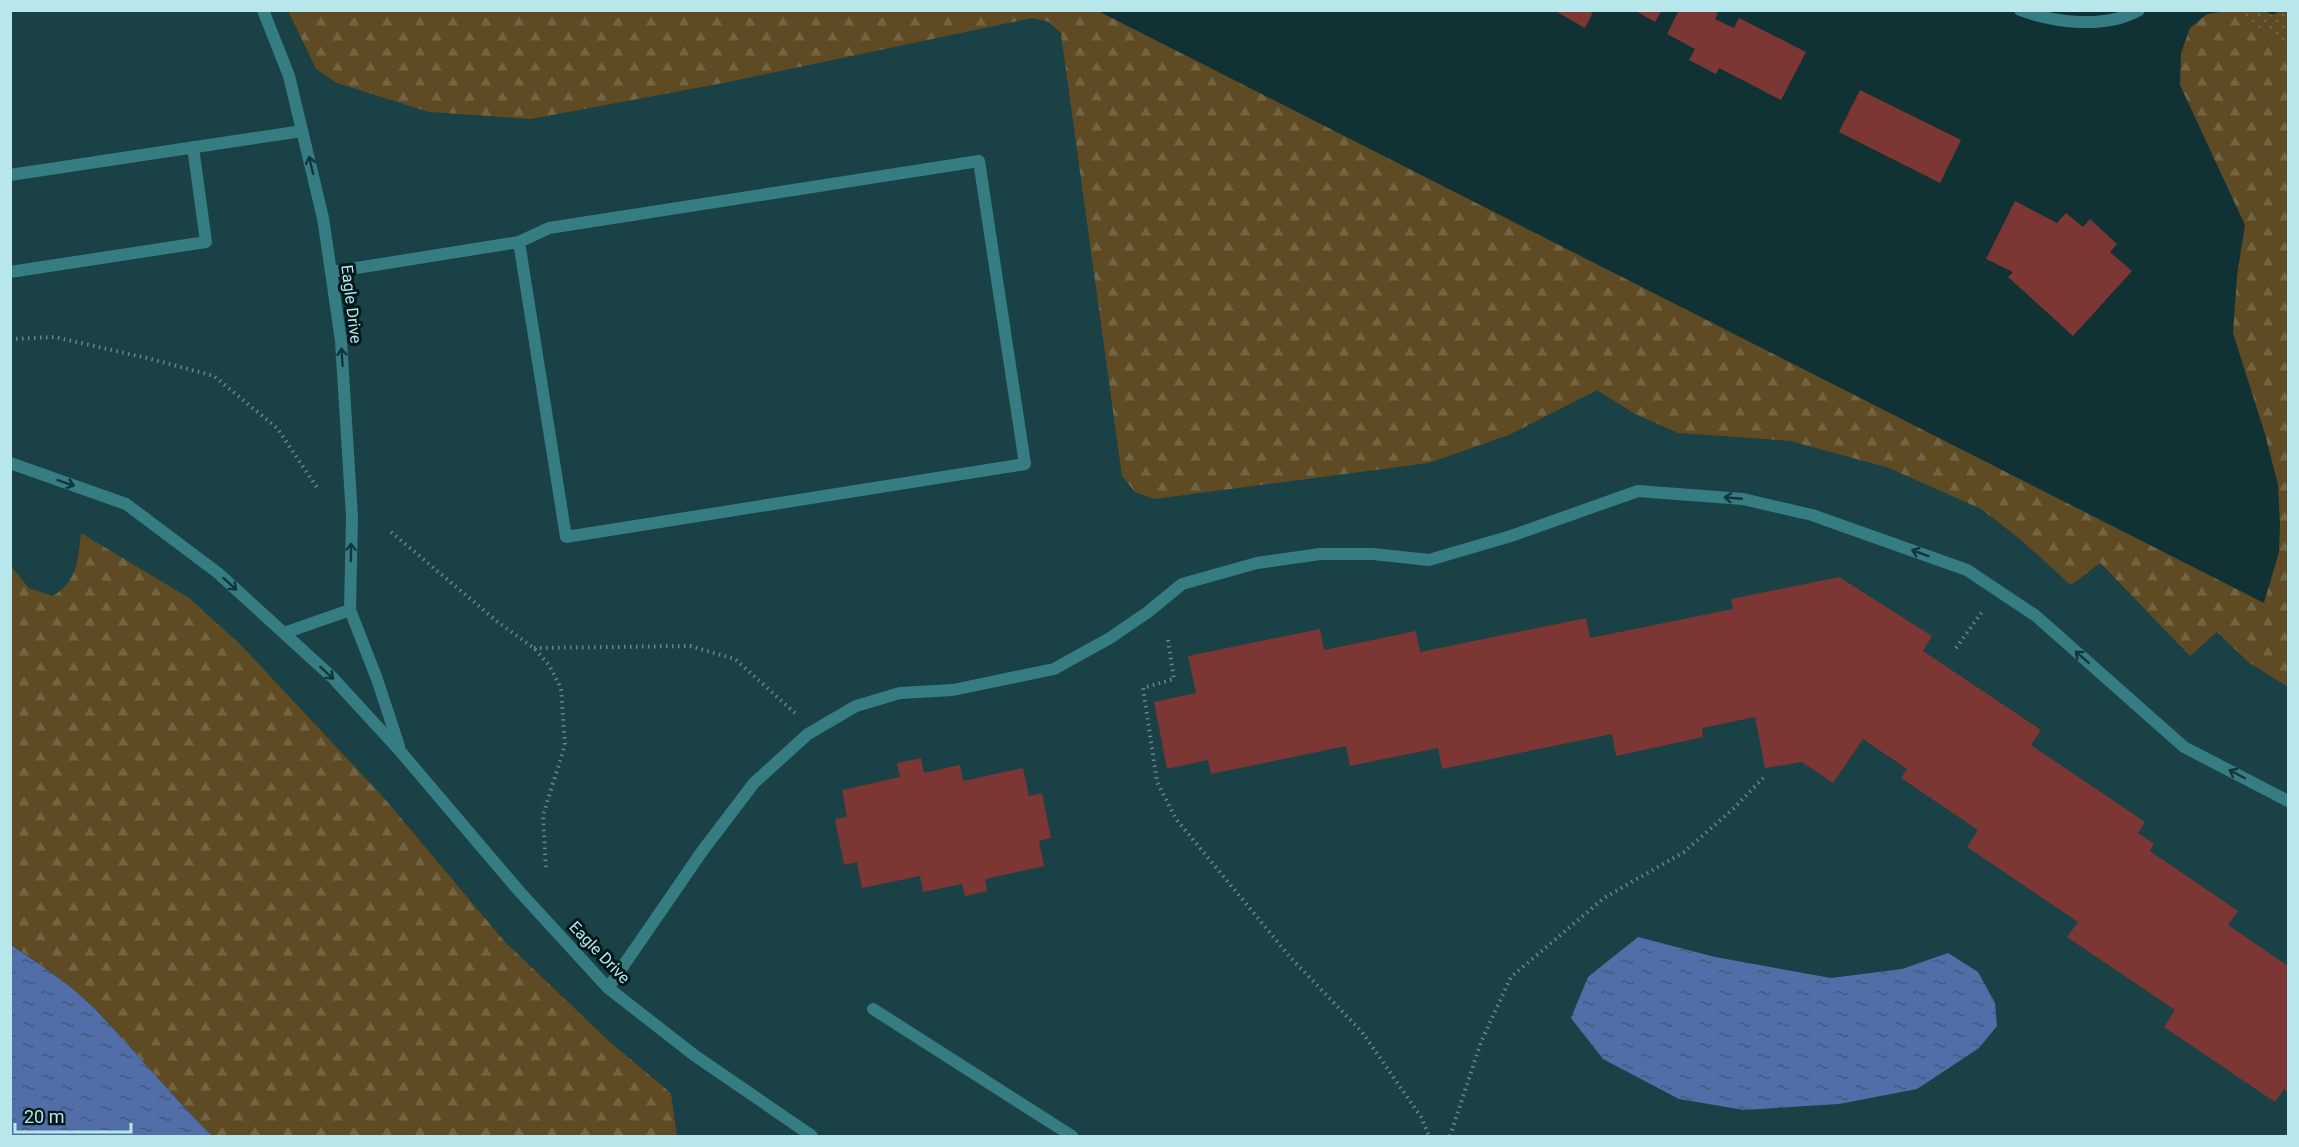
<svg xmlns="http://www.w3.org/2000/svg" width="2299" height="1147" viewBox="0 0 2299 1147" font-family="Roboto,sans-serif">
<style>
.built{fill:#1a4145}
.grass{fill:url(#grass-dots)}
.forest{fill:url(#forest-firs)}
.water{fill:url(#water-ripples)}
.building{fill:#7c3634}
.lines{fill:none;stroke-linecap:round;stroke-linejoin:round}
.path{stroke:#618a8d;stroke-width:4;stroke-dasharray:1.5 4.5;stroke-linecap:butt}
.lane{stroke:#357c83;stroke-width:12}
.street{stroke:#357c83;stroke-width:12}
.oneway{stroke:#11363a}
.labels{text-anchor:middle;stroke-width:6;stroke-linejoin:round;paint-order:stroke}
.street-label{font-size:16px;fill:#b7e7eb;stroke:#02181b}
</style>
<defs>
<pattern id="grass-dots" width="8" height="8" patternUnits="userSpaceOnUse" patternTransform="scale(1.5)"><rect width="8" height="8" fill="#5e4b24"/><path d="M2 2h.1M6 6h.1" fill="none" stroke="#736544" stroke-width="1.8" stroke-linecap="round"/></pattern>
<pattern id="forest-firs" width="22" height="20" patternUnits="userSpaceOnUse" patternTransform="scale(1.5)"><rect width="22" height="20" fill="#5e4b24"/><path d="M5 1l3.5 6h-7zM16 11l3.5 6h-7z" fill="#736544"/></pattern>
<pattern id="water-ripples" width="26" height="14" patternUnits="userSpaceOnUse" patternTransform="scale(1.5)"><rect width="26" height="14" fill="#516ea8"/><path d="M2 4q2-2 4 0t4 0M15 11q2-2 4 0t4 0" fill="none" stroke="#445a77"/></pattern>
</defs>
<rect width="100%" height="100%" fill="#103235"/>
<path class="built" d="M10,11H288L316,69L531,119L724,83L1032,18L1049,22L1429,463L1509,435L1597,389L1635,414L1678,433L1790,441L1889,468L1981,509L2021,540L2099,563L2190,655L2217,632L2248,662L2288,687V1136H677L671,1093L610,1042L505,942L385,799L242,646L81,534L75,574L67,587L53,596L29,588L11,567Z"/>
<path class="grass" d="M2227,11H2265L2272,15L2280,11H2288V48Z"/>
<path class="forest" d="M288,11H1098L2264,603L2279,552L2280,525L2278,485L2265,434L2233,333L2237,276L2245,225L2180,85L2181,53L2190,28L2207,14L2227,11L2244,17L2288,48V687L2248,662L2217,632L2190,656L2100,563L2071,585L2021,540L1981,509L1889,468L1790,441L1678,433L1635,414L1597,390L1509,435L1429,463L1154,499L1135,492L1122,476L1061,34L1049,22L1032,18L724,83L531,119L429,112L337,83L316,69Z
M81,533L189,598L242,646L385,799L505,942L610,1042L671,1093L677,1136H212C171,1095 134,1050 94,1008C69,983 39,964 11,944L10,565L29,588L53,596C79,579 77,561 81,533Z"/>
<path class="water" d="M1638,937L1715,957L1831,978L1902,969L1948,953L1978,972L1995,1003L1997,1026L1979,1048L1917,1089L1839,1104L1744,1110L1679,1099L1603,1059L1571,1018L1588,977Z
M10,944C39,964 69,983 94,1008C134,1050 171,1095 212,1136H11Z"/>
<path class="building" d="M1557,10H1594L1585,28L1557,12Z
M1634,10H1662L1655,22Z
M1679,10H1712L1718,13L1715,19L1734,28L1739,18L1806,52L1781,100L1719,68L1716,74L1689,60L1695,49L1667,34Z
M1860,90L1961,140L1940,183L1839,132Z
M2015,201L2057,223L2066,213L2083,227L2090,219L2117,244L2110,252L2132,271L2073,336L2008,277L2013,272L1986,259Z
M1839,577L1932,636L1923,651L2041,730L2031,745L2145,822L2138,833L2154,844L2150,851L2238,911L2228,925L2288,966V1092L2284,1089L2275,1102L2164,1027L2175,1010L2067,937L2078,922L1967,847L1978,830L1901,778L1907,769L1863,739L1833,783L1802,762L1765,768L1755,717L1702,728L1703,737L1616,756L1612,734L1442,769L1438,748L1350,766L1346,746L1211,774L1208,760L1167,769L1154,702L1196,693L1188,656L1320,629L1324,650L1416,631L1420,652L1586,618L1590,638L1733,609L1731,599Z
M921,758L924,773L960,765L963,781L1023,768L1029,796L1042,793L1051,838L1039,841L1044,866L985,879L987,891L965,896L962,884L923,892L920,876L862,888L857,862L844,865L835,819L847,817L842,790L900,777L897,763Z"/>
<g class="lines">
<path class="path" d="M10,339L55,337L151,359L214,376L277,428L318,489
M391,532L499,623L534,648L549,665L561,688L565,745L543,815L546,871
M1168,640L1174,679L1143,688L1157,782L1176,819L1290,957L1362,1032L1421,1117L1429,1136
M534,648L690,646L735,659L795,713
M1956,648L1982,612
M1450,1136L1481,1042L1511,977L1604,898L1684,852L1733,809L1765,776"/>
<path class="lane" d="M10,175L302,131
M10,272L206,242L193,147
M331,272L519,242L549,228L979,161L1025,464L566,537L519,242
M873,1009L1072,1136"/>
<path class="street" d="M263,10L289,76L323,218L331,272L341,341L352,517L350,610L377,679L399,746
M2020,10C2055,23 2106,29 2139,10
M10,463L126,504L218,573L332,677L400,751L519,891L608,988L694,1055L812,1136
M284,633L350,610
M608,988L703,850L754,783L808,734L856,706L900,693L953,690L1054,669L1110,638L1148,612L1182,584L1257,563L1320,554H1373L1429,560L1511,536L1638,491L1743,499L1812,515L1967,570L2036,616L2184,747L2288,801"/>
</g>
<defs><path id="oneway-shaft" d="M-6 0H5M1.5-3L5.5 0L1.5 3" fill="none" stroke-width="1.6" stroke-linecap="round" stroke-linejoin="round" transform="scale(1.5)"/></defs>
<g class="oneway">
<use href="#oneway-shaft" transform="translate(311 165) rotate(-104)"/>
<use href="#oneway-shaft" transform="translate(342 357) rotate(-94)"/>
<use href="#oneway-shaft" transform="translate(66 483) rotate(19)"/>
<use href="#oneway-shaft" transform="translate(1733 498) rotate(-175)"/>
<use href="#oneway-shaft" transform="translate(351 552) rotate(-89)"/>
<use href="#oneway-shaft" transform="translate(1920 553) rotate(-160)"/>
<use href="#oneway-shaft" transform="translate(230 584) rotate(42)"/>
<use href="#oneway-shaft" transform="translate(2082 657) rotate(-139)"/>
<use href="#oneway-shaft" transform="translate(327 673) rotate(43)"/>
<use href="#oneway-shaft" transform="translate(2237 774) rotate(-152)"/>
</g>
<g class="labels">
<g class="street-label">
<text transform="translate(352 304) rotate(83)" y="6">Eagle Drive</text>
<text transform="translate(600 952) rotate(46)" y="6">Eagle Drive</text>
</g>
</g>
<rect width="2299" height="1147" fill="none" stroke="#b7e7eb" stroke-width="24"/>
<path d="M15 1123v9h116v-9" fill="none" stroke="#b7e7eb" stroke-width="3"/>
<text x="24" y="1123" font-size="18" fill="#b7e7eb" stroke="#02181b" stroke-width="4.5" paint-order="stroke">20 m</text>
</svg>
